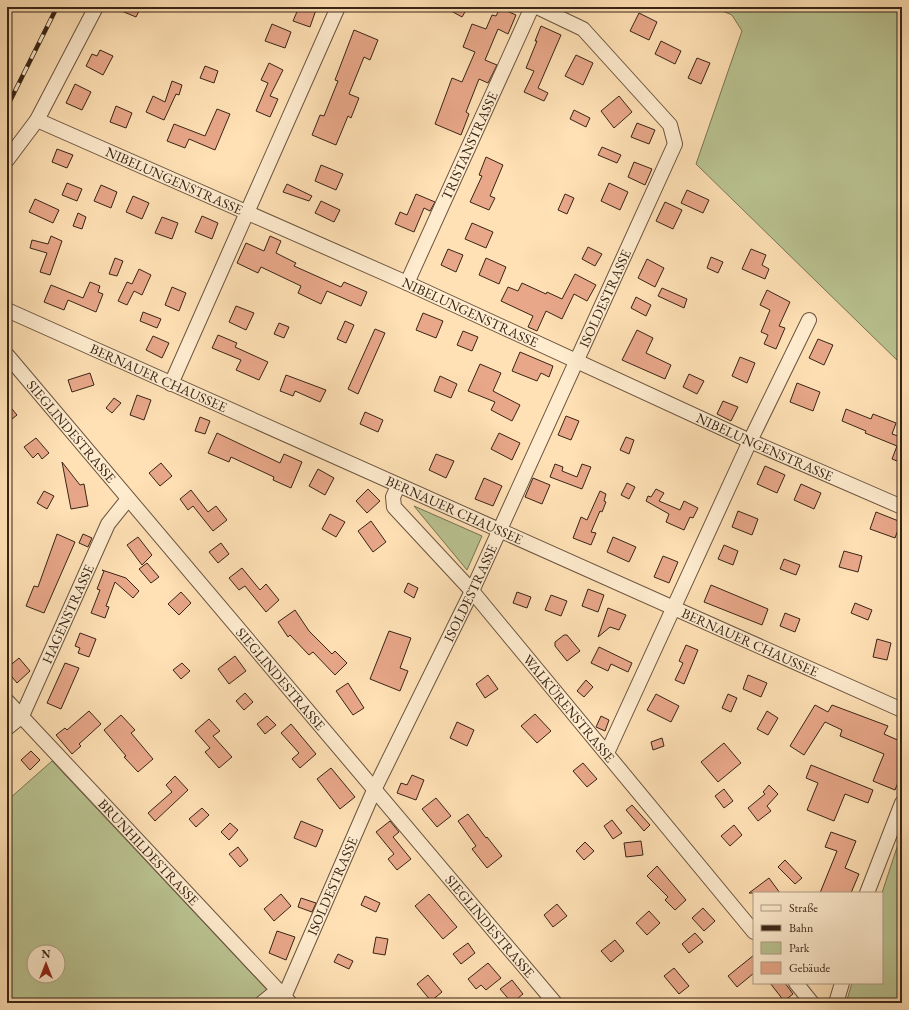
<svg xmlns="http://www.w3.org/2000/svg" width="909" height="1010" viewBox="0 0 909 1010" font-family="'EB Garamond',serif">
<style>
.green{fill:#bac492;stroke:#797454;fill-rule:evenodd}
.building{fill:#e8a789;stroke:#382516}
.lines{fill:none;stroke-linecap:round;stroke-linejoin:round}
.minor-casing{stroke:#6a543e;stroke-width:16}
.minor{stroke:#ffeccf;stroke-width:14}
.rail-casing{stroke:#382516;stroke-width:4.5}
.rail{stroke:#ffeccf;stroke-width:3;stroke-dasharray:9;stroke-linecap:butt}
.labels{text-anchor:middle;stroke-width:3.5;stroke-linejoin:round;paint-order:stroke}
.street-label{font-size:14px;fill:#382516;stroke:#ffeccf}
</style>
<rect width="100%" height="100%" fill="#ffe1b5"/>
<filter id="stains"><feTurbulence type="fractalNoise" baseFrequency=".005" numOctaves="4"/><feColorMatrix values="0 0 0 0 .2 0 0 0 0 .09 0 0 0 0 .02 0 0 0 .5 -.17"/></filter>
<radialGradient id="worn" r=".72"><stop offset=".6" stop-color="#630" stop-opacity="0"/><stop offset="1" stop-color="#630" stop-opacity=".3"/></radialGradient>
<path class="green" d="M713,7H902V365L696,164L742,31L732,15Z
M414,506L482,536L467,570Z
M52,761L269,992L255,1003H7V831L9,799ZM34,952H58V976H34Z
M902,832V1003H846L852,983H882V893Z"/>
<path class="building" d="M112,7H141L136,17Z
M299,7H317L310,27L293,21Z
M444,7H468L462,17Z
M500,8L516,15L508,34L498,29L485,60L497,65L488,83L479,79L466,112L469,114L461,135L435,124L452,78L462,82L475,52L463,47L472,24L486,29L492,15L496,16Z
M639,13L657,22L649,40L630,31Z
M272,24L291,32L285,48L265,41Z
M541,26L561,35L538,88L548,93L544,101L524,92L534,71L526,68L537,41H535Z
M354,30L378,40L370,60L364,57L349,94L359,98L351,118L348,116L336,145L312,135L320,115L324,116L338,81L335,80Z
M661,41L681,51L675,64L655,54Z
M100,50L113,56L103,75L86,66L92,54L97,56Z
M576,55L593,63L583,85L565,76Z
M697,58L710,63L701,84L688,78Z
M269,63L283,70L270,96L278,99L270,117L256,111L268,83L261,80Z
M205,66L218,71L214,83L200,78Z
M172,81L182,85L179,95L176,94L164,120L146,112L153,96L165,102Z
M75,84L91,92L82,110L66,103Z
M619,96L632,112L614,128L601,111Z
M116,106L132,113L126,128L110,122Z
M217,109L230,114L215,150L189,139L185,148L167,141L174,124L205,136Z
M574,110L590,118L586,127L570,119Z
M637,123L655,130L649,144L631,137Z
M602,147L621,155L617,163L598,155Z
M57,149L73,155L67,168L52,162Z
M486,157L503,165L490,196L495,198L489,210L470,202L482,176L479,175Z
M634,162L652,169L645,185L628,177Z
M321,165L343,174L336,190L315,181Z
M67,183L82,189L77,201L62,195Z
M609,183L628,192L620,210L601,201Z
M287,184L312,196L309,201L283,192Z
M101,185L117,192L111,208L94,201Z
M687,190L709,200L703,213L681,203Z
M416,194L435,202L430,211L424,208L414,232L395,224L400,212L407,215Z
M565,194L574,198L567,214L558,210Z
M133,196L149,203L142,219L126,212Z
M35,199L59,210L53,223L29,212Z
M321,201L340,210L334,222L315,213Z
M665,202L682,210L673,229L656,221Z
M78,213L86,217L82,229L73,226Z
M202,216L218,223L212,239L195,232Z
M162,217L178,223L172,239L155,233Z
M472,223L493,232L486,248L465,239Z
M51,236L62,241L50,275L40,272L47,253L30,248L32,240L48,244Z
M270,236L281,241L276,253L296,263L294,266L341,287L344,282L367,292L361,306L327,291L321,304L298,293L301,286L261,267L258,273L237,263L246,243L264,251Z
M588,247L602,254L595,266L582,259Z
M448,249L463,255L456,272L441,265Z
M751,249L766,255L762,265L769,269L765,279L742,269Z
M711,257L723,262L718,273L707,268Z
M115,258L123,261L117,276L109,274Z
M486,258L506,267L499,284L479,275Z
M647,259L664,268L655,287L638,278Z
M139,269L151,275L142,295L134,291L127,305L118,301L127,282L132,284Z
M575,274L596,285L587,301L574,294L562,319L546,311L537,331L528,327L533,316L501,301L508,287L518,291L522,283L546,294L547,292L562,299Z
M90,282L100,286L98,292L103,294L96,312L68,300L64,310L44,302L51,285L83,298Z
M172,287L186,293L179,311L165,305Z
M662,288L687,299L684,308L658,296Z
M767,290L790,302L779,326L785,328L776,349L764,344L768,335L761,332L770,310L760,305Z
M636,297L651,305L646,316L631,308Z
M236,306L254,313L246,330L229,322Z
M143,312L161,319L157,328L140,321Z
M423,313L443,321L436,338L416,330Z
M345,321L354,325L346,343L337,339Z
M279,323L289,327L284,338L274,334Z
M375,329L385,333L358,394L348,389Z
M637,330L653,338L646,353L671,365L665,379L622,360Z
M463,331L478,337L472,351L457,345Z
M218,335L237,343L235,347L268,362L259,380L236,370L241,360L212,348Z
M153,336L169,343L162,358L146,350Z
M818,339L833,345L824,365L809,358Z
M520,352L553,366L549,377L541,373L537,381L512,371Z
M740,357L755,363L747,383L732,376Z
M480,364L501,373L493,391L520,405L512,421L491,410L495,402L468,391Z
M90,373L94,385L72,392L68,380Z
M689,374L704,381L697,394L683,387Z
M286,375L326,390L320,402L295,391L293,396L280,391Z
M440,376L457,384L451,398L434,391Z
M797,383L820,392L813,411L790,402Z
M137,395L151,400L144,420L130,415Z
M114,398L121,403L112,413L106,408Z
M723,401L738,407L731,421L717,414Z
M7,403L17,415L7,423Z
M846,409L871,419L873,414L896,423L892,434L901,437L902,435V463L892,459L897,446L865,433L866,431L842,421Z
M365,412L383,420L378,432L360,424Z
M566,416L579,421L571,440L558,435Z
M200,417L210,421L205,434L195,431Z
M217,433L280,463L284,454L302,462L291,488L273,480L274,477L231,457L229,462L208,453Z
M499,433L520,443L512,460L491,449Z
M626,437L634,440L629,454L620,450Z
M36,438L49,453L42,459L38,453L33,458L24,447Z
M436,454L454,461L446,478L429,470Z
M62,462L80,485L84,484L88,506L71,509Z
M161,463L172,476L160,486L149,473Z
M555,464L563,467L562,471L577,477L582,464L591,467L582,489L550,477Z
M765,466L785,475L777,493L757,484Z
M318,469L334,478L325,495L309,486Z
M484,478L502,486L493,506L475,499Z
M533,478L550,485L542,504L525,497Z
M627,483L635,487L629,499L621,495Z
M801,484L821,493L814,509L794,500Z
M368,489L380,501L367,513L356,501Z
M656,489L664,493L659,501L680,510L684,501L698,508L693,518L690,517L684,530L666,522L669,514L646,501L648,496L651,497Z
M191,490L208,512L216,506L227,520L213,531L193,506L188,510L180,499Z
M44,491L54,496L47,509L37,503Z
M600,491L606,494L604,501L606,502L602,512L600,511L591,532L596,533L591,545L573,538L581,517L587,520Z
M738,511L758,519L752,535L732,527Z
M876,512L901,522L895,538L870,529Z
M330,514L345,522L336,537L322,529Z
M371,521L386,542L373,552L358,531Z
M57,534L75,542L44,613L26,606L34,586L38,587Z
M83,534L92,538L88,547L79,543Z
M138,537L152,555L142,565L127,545Z
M613,537L636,547L629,562L607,552Z
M221,543L229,554L218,563L209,552Z
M724,545L738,551L733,565L718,559Z
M844,551L862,556L858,572L839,567Z
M663,556L678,562L669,583L654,577Z
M784,559L800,565L796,575L780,569Z
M147,563L159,577L151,583L139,569Z
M242,568L260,590L266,584L279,600L266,612L245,586L239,590L229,578Z
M102,570L126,578L139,591L133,598L115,582L106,606L109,607L105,618L91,613L100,590L97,589L104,571Z
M408,583L418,588L414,598L404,592Z
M711,585L768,609L762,625L704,602Z
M588,589L604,595L598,612L582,606Z
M181,592L191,603L179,615L168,604Z
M517,592L531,597L527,608L513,603Z
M551,595L567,601L561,616L545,610Z
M855,603L872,610L868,620L851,613Z
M608,608L626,615L619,630L610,627L598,637Z
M295,610L309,631L332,654L335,651L347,663L335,675L313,652L309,655L290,635L288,637L278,622Z
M785,613L800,619L795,632L780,626Z
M389,631L411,638L400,668L408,671L400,691L370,679Z
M80,633L96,639L89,657L78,653L80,648L75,646Z
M564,635H567L580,651L567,661L555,646V642Z
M877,639L891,643L887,660L873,657Z
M686,645L698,650L684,684L675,680L683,663L679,661Z
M599,647L632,663L628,672L611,664L608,671L591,663Z
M235,656L246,671L229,684L218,669Z
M19,658L30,671L17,683L7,671V668Z
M65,663L79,668L61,709L47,703Z
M182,663L190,671L181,679L173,670Z
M488,675L498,689L485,698L476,684Z
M748,675L767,683L761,697L743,689Z
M586,680L593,687L584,697L577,691Z
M348,683L364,708L353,715L336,691Z
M245,693L253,702L244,710L236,701Z
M656,694L679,706L671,722L647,710Z
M728,694L737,698L731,712L722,708Z
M815,705L828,712L832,705L888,726L884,734L902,742V773L895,790L873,781L884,754L840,736L842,730L825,722L804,755L790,746Z
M89,711L101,724L79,744L81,746L72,754L56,735L65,728L67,730Z
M767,711L778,718L768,735L757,729Z
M535,714L551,731L537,743L521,726Z
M121,715L135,730L131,733L153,759L138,772L124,757L126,756L104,730Z
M267,716L276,725L265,734L257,724Z
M601,716L609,720L605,731L596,727Z
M209,719L220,731L213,736L232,757L219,768L205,752L210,748L195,731Z
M457,722L474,730L467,746L450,738Z
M291,724L316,754L300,768L292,759L299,753L281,733Z
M662,738L664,746L653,750L651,742Z
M724,743L741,763L718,782L701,762Z
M31,751L40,760L30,770L21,760Z
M583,763L597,779L587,787L573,771Z
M811,765L873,790L868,803L845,794L834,821L807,810L818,783L806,778Z
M331,768L355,797L340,809L317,779Z
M412,775L424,780L416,800L397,793L401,783L407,785Z
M175,776L188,790L155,821L148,813L172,792L166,785Z
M769,785L778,794L767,806L771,811L758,821L748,808L765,794L763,792Z
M724,789L733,801L724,808L715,796Z
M436,798L451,816L437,827L422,809Z
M632,805L650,825L644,831L626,810Z
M202,808L209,815L196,827L189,819Z
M468,814L486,838L487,837L502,856L487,868L472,849L476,846L458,821Z
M612,820L622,833L613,839L604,826Z
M301,821L323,830L316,847L294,838Z
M390,821L399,832L393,837L411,859L397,870L388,859L394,854L376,832Z
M230,823L238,830L229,840L221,832Z
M734,825L742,835L730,846L721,836Z
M831,832L856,841L845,868L859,874L851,893H820L837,851L825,847Z
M641,841L643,855L626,857L624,843Z
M585,842L594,851L584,860L576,851Z
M238,847L248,860L240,867L229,854Z
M785,860L802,878L795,884L778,867Z
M657,866L686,900L675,910L665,900L668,897L647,876Z
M769,878L780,893H749Z
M281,894L291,906L274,921L264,909Z
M429,894L457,927L443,939L415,906Z
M365,896L380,903L376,912L361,905Z
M301,898L316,903L312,912L298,907Z
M557,904L567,916L553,927L544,915Z
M703,908L715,921L704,931L692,918Z
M649,911L660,923L647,935L636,923Z
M277,931L295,937L286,960L269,953Z
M695,933L703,942L689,953L682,944Z
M376,937L388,939L385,955L373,953Z
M615,940L624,951L611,962L601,951Z
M468,943L475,953L461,964L453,954Z
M338,954L353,961L349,969L334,962Z
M754,955V973L737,987L728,976Z
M488,963L501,978L486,990L481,985L476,989L468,979Z
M674,968L689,986L679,994L664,976Z
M428,975L442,992L431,1001L417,984Z
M512,980L523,994L512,1003L500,989Z
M770,983H785L793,994L784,1001Z"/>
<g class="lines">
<g class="minor-casing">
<g id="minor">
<path id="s1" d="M37,120L407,283L750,441L902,507"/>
<path d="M7,160L37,120L96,7"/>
<path id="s2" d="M407,283L532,7"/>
<path id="s3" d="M7,310L902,710"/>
<path id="s4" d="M7,355L555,1003"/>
<path d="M171,384L338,7"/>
<path id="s5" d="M398,486L393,497L394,507L472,591L754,932"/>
<path id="s6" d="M7,701L290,1003"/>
<path id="s7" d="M7,728L22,716L108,524L128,499"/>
<path d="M607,753L750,441L809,320"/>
<path d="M867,893L902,803"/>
<path d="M796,983L812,1003"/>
<path id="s8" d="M284,997L375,788L472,591L675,144L670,125L583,29L537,7"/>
<path d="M262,1003L278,990"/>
<path d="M836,1003L842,983"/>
</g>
</g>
<use href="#minor" class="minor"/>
<g class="rail-casing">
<path id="rail" d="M7,107L57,7"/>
</g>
<use href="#rail" class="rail"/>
</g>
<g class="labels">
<g class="street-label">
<text dy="5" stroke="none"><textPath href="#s2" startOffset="151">TRISTANSTRASSE</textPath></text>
<text dy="5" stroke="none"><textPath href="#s1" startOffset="150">NIBELUNGENSTRASSE</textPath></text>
<text dy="5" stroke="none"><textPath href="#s8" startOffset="769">ISOLDESTRASSE</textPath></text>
<text dy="5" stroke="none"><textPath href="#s1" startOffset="474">NIBELUNGENSTRASSE</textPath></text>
<text dy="5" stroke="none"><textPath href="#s3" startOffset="166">BERNAUER CHAUSSEE</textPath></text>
<text dy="5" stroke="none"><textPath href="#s4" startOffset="100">SIEGLINDESTRASSE</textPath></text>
<text dy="5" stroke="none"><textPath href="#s1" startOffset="798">NIBELUNGENSTRASSE</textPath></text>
<text dy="5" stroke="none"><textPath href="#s3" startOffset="490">BERNAUER CHAUSSEE</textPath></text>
<text dy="5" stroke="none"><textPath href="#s8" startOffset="445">ISOLDESTRASSE</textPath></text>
<text dy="5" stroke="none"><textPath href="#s7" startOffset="131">HAGENSTRASSE</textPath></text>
<text dy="5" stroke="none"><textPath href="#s3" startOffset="814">BERNAUER CHAUSSEE</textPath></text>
<text dy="5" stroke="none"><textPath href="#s4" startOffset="424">SIEGLINDESTRASSE</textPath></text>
<text dy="5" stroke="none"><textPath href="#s5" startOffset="289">WALKÜRENSTRASSE</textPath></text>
<text dy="5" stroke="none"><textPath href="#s6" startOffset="207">BRUNHILDESTRASSE</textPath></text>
<text dy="5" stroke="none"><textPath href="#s8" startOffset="121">ISOLDESTRASSE</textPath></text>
<text dy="5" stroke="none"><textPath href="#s4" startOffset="748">SIEGLINDESTRASSE</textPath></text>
</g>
</g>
<rect width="909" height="1010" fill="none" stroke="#ffe1b5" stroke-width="24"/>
<rect x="8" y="8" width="893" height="994" fill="none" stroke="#382516" stroke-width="2"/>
<rect x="12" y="12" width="885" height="986" fill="none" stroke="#382516"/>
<rect x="753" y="892" width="130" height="92" fill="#ffeccf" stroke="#af9c85"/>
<rect x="761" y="905" width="20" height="6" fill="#ffeccf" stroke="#af9c85"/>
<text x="789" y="912" font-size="12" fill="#382516">Straße</text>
<rect x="761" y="925" width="20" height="6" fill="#382516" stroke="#af9c85"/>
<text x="789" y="932" font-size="12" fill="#382516">Bahn</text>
<rect x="761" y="942" width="20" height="12" fill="#bac492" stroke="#af9c85"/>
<text x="789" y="952" font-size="12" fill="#382516">Park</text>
<rect x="761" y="962" width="20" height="12" fill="#e8a789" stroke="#af9c85"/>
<text x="789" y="972" font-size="12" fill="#382516">Gebäude</text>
<g transform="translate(46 964)"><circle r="19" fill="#ffeccf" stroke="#af9c85"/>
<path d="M0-3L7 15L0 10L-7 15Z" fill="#8f2418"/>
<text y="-6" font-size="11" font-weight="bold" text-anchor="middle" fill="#382516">N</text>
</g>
<rect width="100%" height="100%" filter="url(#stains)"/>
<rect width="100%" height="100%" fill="url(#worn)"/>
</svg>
